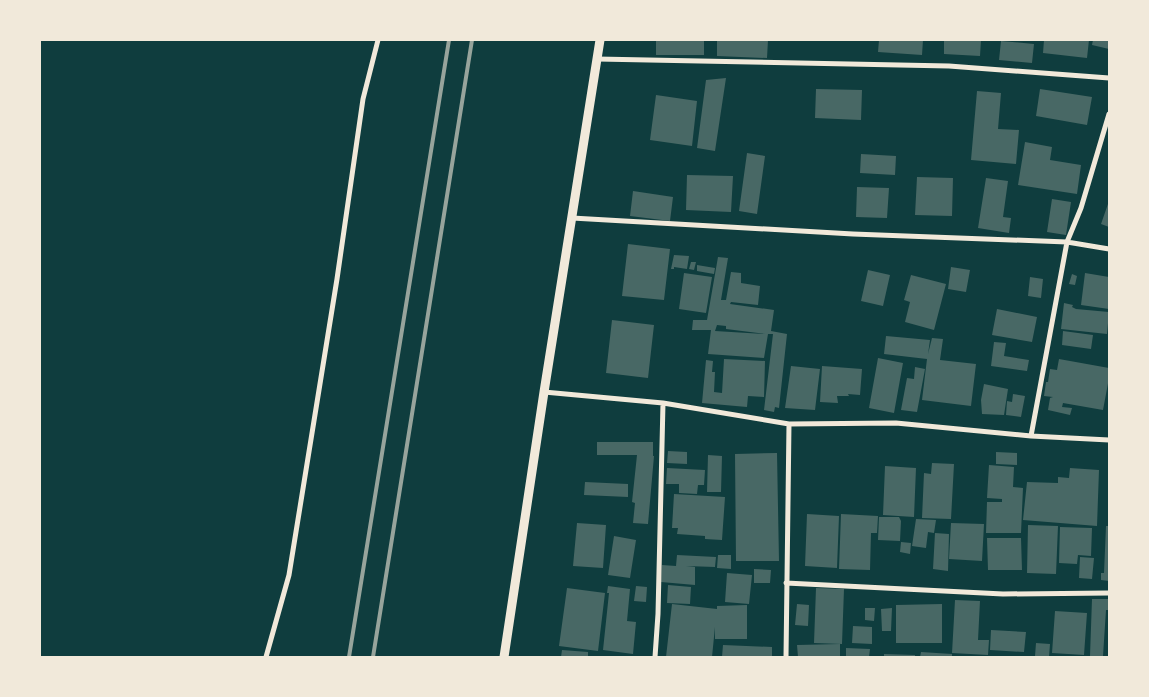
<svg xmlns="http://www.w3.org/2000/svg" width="1149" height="697" viewBox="0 0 1149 697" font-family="Spectral,serif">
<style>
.building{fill:#486865;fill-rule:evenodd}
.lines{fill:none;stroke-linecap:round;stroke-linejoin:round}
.minor{stroke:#f1e9da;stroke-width:5}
.tertiary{stroke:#f1e9da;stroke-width:9}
.rail{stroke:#97a49c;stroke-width:4}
</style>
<rect width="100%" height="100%" fill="#0f3d3e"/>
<path class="building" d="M656,40H704V55H656Z
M717,40H768L767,58L717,56Z
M879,40H923L922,55L878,52Z
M944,40H981L980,56L944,54Z
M1044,40H1089L1087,58L1043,53Z
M1093,40H1109V49L1092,45Z
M1001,41L1034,44L1032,63L999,60Z
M726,78L715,151L697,148L706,80Z
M816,89L862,90L861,120L815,118Z
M1040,89L1092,97L1087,125L1036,116Z
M977,91L1001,93L998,129L1019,130L1016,164L971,160Z
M656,95L697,101L692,146L650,140Z
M1025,142L1052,147L1050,160L1081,165L1077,194L1018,185Z
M747,153L765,156L757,214L739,211Z
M861,154L896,156L895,175L860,173Z
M687,175L733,176L731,212L686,210Z
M917,177L953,178L952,216L915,215Z
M986,178L1008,181L1003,217L1011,218L1009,233L978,228Z
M857,187L889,188L887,218L856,217Z
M633,191L673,197L670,221L630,216Z
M1052,199L1071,202L1066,235L1047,232Z
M1109,201V227L1101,224Z
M628,244L670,249L664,300L622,296Z
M674,255L689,256L687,269L674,267V269H671Z
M718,257L728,258L721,300H726L731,272L741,273V283L760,286L758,305L731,302L730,304L774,310L771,331L787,334L779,408L775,407L774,412L764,410L773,334H768L764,358L708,354L711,330H692L693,320H707ZM717,325L726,326V329L765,334L715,331Z
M691,262H696L694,270L689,269Z
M697,265L715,268L714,274L697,271Z
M951,267L970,270L966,292L948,289Z
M868,270L890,275L883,306L861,301Z
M684,273L712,277L706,313L679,309Z
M1085,273L1109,277V309L1081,305Z
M1072,274L1077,276L1075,285L1069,284Z
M911,275L946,284L934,330L905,322L910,302L904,300Z
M1030,277L1043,279L1041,298L1028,296Z
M1064,303L1073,305L1072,307L1076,309L1109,312L1107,334L1061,329Z
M997,309L1037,317L1032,342L992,335Z
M612,320L654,325L648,378L606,373Z
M1063,331L1093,335L1091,349L1062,345Z
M886,336L930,340L928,354L932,338L943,339L940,360L976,364L971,406L922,400L927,359L884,354Z
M994,342L1006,343L1004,356L1029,360L1027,371L991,366Z
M878,358L903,363L894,413L869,408Z
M724,359L765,361L764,397L748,396L747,407L702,403L706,360L713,361L712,372H715L714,392L722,393Z
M1059,359L1109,368V378L1103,410L1063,403L1062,407L1072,408L1070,415L1048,410L1050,398L1053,397L1044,396L1046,382H1048L1050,369L1057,370Z
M791,366L820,369L815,410L785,408Z
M822,366L862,369L860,395L848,394L849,396H837L838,403L820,402Z
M915,367L925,369L917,412L901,410L907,378L914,379Z
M984,384L1008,389L1004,415L982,414L981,400Z
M1013,394L1025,396L1021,417L1006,415L1007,401L1012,402Z
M597,442H653V456H654L648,524L633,523L635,503L632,502L637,455H597Z
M668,451L687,452V464L667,463Z
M996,452L1017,453V465L996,464Z
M777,453L779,561H736L735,454Z
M708,455L722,456L721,492H707Z
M932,463L954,464L951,519L922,518L924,473L931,474Z
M989,465L1014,467L1013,487L1023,488L1021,533H986L987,502H1002V499L987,498Z
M885,466L916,468L914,517L883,515Z
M667,468L705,470L704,485H698L697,494L679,493V484H666Z
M1070,468L1099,470L1097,526L1023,520L1027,482L1058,483V477L1069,478Z
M585,482L628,484V497L584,495Z
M674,494L725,497L722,540L705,539V536L677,534L678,528H672Z
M807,514L839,516L837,568L805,566Z
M841,514L878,516L877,533H871L870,570L839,569Z
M879,517H899L901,521L900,541L878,540Z
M916,519L936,520L934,533L928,532L926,548L912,546Z
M577,523L606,525L603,568L573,566Z
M951,523L984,524L982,561L949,559Z
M1028,525L1058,526L1056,574L1027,573Z
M1106,526H1109V581L1101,580V573H1104Z
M1060,527L1092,528L1091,556L1078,555L1077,564L1059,563Z
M935,533L949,534L948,571L933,569Z
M614,536L636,540L630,578L608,575Z
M987,538H1021L1022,570H988Z
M901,542L911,543L910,554L900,552Z
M677,555L716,557L715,567L686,566L695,567V585L661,582L662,565L676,566Z
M718,555H731V569L717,568Z
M1080,557L1094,558L1092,579L1079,578Z
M754,569L771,570L770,583H754Z
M727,573L752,575L749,604L725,602Z
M668,585L691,587L690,604L667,603Z
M608,586L630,589L627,621L636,622L633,654L603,650L609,593H607Z
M636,586L647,587L646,602L634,601Z
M567,588L605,593L598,651L559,646Z
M816,588L844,589L842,644L814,643Z
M1092,599H1109V610H1106L1103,656H1090Z
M955,600L980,601L978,640H989L988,655L952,653Z
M672,604L717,609V606L747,605V639H715V627L712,657H666Z
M797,604L809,605L808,626L795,625Z
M942,604V643H896V605Z
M865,608H875L874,621L865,620Z
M892,608L891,631H882L881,609Z
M1055,611L1087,613L1084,655L1052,653Z
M853,626L872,627V644L852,643Z
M991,630L1026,632L1024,652L990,650Z
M1036,643L1050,644L1049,657L1035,656Z
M840,644V657H798L797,645Z
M723,645L772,647V657H722Z
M846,648L870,649L869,657H846Z
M562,650L588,652V657H561Z
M921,652L952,654V657H920Z
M884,654L915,655V657H884Z"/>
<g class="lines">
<path class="minor" d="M597,59L949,66L1109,78
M572,218L853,234L1067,242L1109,249
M544,392L663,403L789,424L896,423L1031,436L1109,440
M1031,436L1067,242L1081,208L1109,114
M786,583L1003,594L1109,593
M266,657L289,575L337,279L363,99L378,40
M655,657L658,614L663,403
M786,657L789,424"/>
<path class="tertiary" d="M504,657L544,392L600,40"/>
<path class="rail" d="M349,657L449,40
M373,657L472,40"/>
</g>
<rect width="1149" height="697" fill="none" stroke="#f1e9da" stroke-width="82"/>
</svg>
